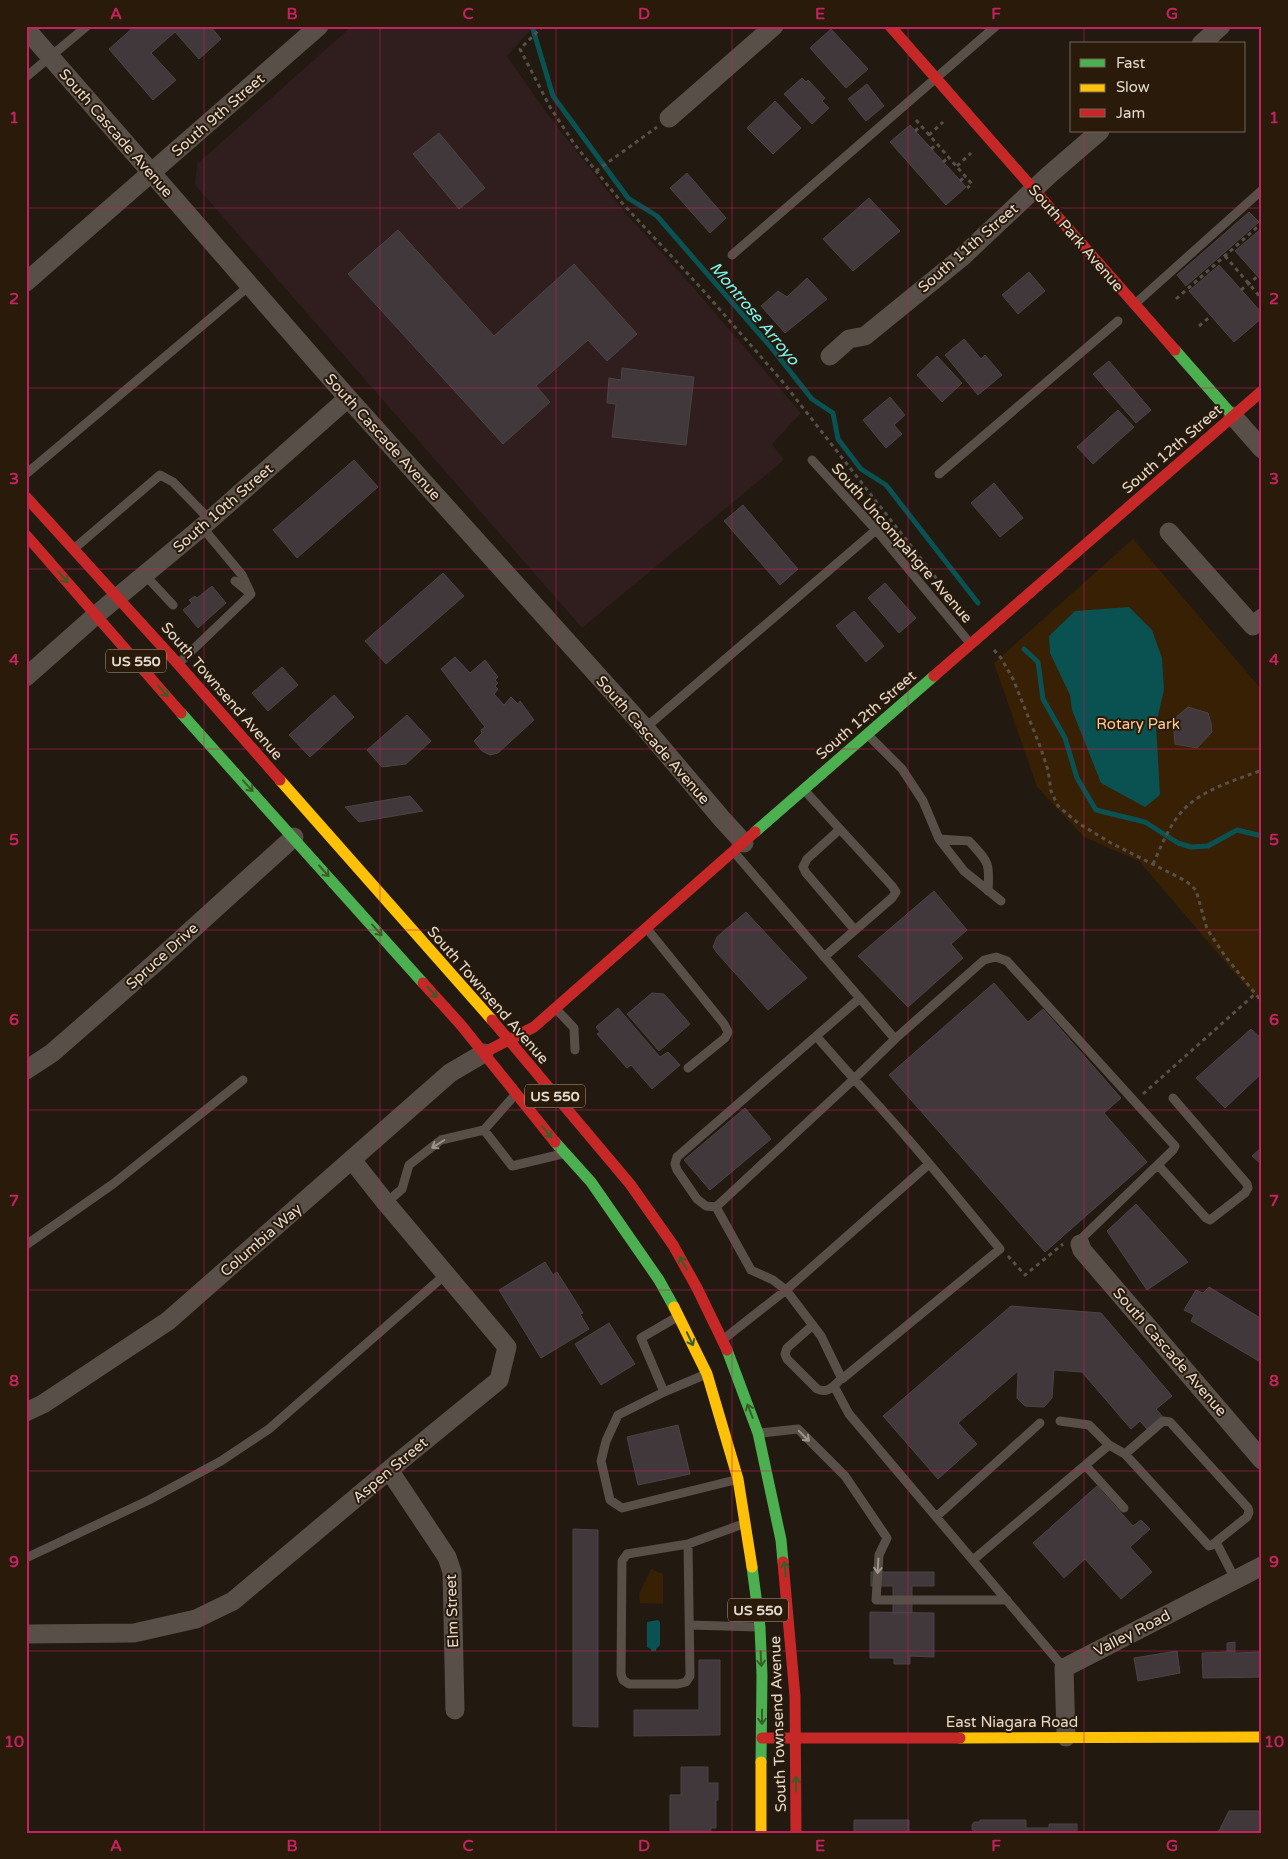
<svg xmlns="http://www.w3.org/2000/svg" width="1288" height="1859" viewBox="0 0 1288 1859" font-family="'Varela Round',sans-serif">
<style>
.education{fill:#301d1d}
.green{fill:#372004}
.water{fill:#0a5152}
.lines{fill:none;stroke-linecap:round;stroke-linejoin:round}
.stream{stroke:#0a5152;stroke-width:5}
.building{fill:#41383c;stroke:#4b4445}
.path{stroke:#57504a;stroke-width:3;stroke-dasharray:4 4;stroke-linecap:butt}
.lane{stroke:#574f48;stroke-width:9}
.street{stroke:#574f48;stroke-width:19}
.fast{stroke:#4caf50;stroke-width:11}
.slow{stroke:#ffc107;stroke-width:11}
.jam{stroke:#c62828;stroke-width:11}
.oneway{stroke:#395d29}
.oneway2{stroke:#9e948c}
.grid{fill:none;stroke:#c42261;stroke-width:1;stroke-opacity:0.55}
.labels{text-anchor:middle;stroke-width:4;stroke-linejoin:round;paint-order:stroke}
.shield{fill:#291a09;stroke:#ada094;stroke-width:1}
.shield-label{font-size:14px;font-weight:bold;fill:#e5dad0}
.street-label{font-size:15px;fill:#e5dad0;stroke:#291a09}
.park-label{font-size:15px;fill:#ffca94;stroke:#291a09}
.water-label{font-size:16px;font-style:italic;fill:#75f8fa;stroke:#291a09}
.neatline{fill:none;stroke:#c42261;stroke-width:2}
.grid-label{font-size:16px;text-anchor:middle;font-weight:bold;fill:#c42261}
</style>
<rect width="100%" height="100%" fill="#221910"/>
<path class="education" d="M352,26H534L507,56L548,115L626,214L686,279L801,413L772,444L784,460L582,628L195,185L197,164Z"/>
<path class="green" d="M1133,539L1262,690V1005L1139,861L1084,837L1037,787L994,663Z
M651,1569L663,1574V1604L640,1603L639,1594Z"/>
<path class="water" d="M1129,607L1152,630L1162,658L1164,690L1156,724L1160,795L1145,807L1101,783L1072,710L1070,695L1050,653L1049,636L1075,611Z
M658,1620L660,1622V1645L656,1649V1651H651V1649L647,1647V1622Z"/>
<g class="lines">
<path class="stream" d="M532,26L553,96L628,198L657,216L770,346L812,399L833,413L838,439L861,469L886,485L978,603
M1024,649L1038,662L1043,699L1065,738L1077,778L1096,810L1145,822L1178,843L1191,847L1208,846L1237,830L1262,836"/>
</g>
<path class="building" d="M135,26H210L221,39L199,59L175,32L151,53L176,80L153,100L109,49Z
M831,29L868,69L846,88L810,48Z
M802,78L806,82L808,80L825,98L822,101L829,108L812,124L784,94Z
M867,84L884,106L866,121L848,99Z
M775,101L801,128L773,154L747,128Z
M910,125L966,187L946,205L890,142Z
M439,133L485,188L459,209L413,154Z
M687,173L726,218L710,233L670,188Z
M869,198L900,231L853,271L823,239Z
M1249,212L1259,222L1186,286L1177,275Z
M1262,228V281L1235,251Z
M398,230L494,336L574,264L637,334L607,361L588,340L536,386L550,402L503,444L348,274Z
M1219,265L1262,313V318L1234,342L1189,291Z
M1029,272L1045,291L1018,314L1002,295Z
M807,278L827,299L785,333L761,306L778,291L787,297Z
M964,339L981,359L985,355L1002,375L978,395L945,355Z
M937,356L962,383L942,402L917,375Z
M1109,361L1151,410L1136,423L1093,374Z
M622,368L694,377L686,445L612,437L616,404L607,403L609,378L621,380Z
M890,397L905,415L894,425L902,434L886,448L863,420Z
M1118,410L1134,427L1093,464L1077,447Z
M354,460L378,487L297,558L273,530Z
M994,483L1023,518L1000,537L971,503Z
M743,505L798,569L780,585L724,521Z
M443,573L464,596L386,664L365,641Z
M885,583L916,618L899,633L868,598Z
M212,586L226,603L198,628L183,610L192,603L189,600L195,596L197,598Z
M854,611L884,646L866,662L836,626Z
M455,657L470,673L485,660L498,677L495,680L498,683L495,686L498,689L494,694L504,705L511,697L518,704L520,701L534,720L498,753L490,755L482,751L474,741L482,733L481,730L485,727L441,669Z
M282,667L298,685L268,711L252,693Z
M334,695L354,717L310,757L289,735Z
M1188,707L1208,713L1211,723L1212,732L1197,748L1175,744L1173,720Z
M407,715L431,741L406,764L382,767L367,750Z
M410,796L423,811L359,822L345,807Z
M934,891L967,930L951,944L963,958L908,1007L858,956Z
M746,912L807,978L768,1010L717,953L713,947L717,937Z
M994,983L1028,1022L1043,1009L1121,1098L1104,1113L1147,1162L1045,1252L889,1075Z
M652,993L664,994L690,1024L659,1051L627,1014Z
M618,1008L660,1057L668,1052L680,1065L652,1089L631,1065L627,1068L597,1034L600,1032L596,1027Z
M1251,1029L1262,1039V1073L1225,1108L1196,1078Z
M745,1108L771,1139L710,1190L684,1160Z
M1262,1147V1165L1252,1156Z
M1136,1204L1188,1262L1147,1290L1107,1231Z
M545,1262L553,1275L557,1272L583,1313L580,1314L589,1329L541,1358L499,1290Z
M1209,1287L1262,1319V1363L1191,1321L1194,1315L1184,1310L1196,1290L1203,1293Z
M1011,1306L1101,1313L1172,1396L1156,1409L1162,1416L1147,1429L1140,1421L1131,1429L1082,1372L1054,1370L1052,1398L1044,1407L1025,1406L1017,1398L1018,1371L958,1423L977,1444L938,1479L883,1416Z
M609,1323L635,1364L601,1385L575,1344Z
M678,1425L690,1474L638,1485L627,1437Z
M1097,1486L1133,1526L1141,1520L1150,1529L1130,1547L1152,1572L1121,1599L1085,1559L1064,1578L1033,1543Z
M573,1529L598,1530V1727L573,1726Z
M871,1572H934V1586H912V1613H893V1586H871Z
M870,1612L934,1613V1657L910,1656V1664H894V1658H870Z
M1235,1642V1653L1262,1652V1677L1203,1678L1202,1653L1227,1652V1643Z
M1177,1651L1180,1673L1138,1681L1134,1658Z
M699,1660H720V1735L634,1736V1710H699Z
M681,1767H708V1783H718V1800H716V1828H711V1831H670V1795H681Z
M1229,1811H1262V1833H1205L1219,1831Z
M854,1820H909V1833H854Z
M980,1820H1026V1828H1049V1824H1077V1833H961L975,1832V1830H972V1825L974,1822H980Z"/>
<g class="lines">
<path class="path" d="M543,26L520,49L550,107L575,145L622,203L701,288L782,381L951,597
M916,120L972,184L967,188
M915,131L921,126
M929,135L943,122
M931,149L937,144
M943,162L948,158
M957,166L971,153
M596,171L657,127
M960,181L966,176
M1225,256L1262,299
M1241,290L1258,276
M1176,299L1262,223
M1199,326L1211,316
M994,650L1001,658L1013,679L1040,746L1048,770L1051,791L1058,806L1078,823L1111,843L1186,881L1196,890L1207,929L1225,956L1262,1002
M1153,864C1160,849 1166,833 1176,819C1195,791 1231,782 1262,770
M1143,1094L1255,994
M1008,1256L1025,1275L1063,1244"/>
<path class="lane" d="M26,77L87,26
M732,255L996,26
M1136,303L1262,190
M812,460L876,530L969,642
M26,474L249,286
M939,474L1118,321
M202,527L242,575L250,592
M76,547L160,475L173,482L210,520
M145,575L173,605
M180,662L251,594L235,581
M645,728L876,530
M869,736L902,769L923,801L939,839L964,871L1001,901
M806,792L892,886L896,892L892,898L824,957
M839,830L807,859L803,867L806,873L854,929
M939,839L969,841C988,862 990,861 988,891
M734,852L895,1039
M648,930L724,1024L728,1032L725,1038L688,1068
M557,1010L574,1028L575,1050
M816,1036L854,1079L895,1039L984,960L996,957L1007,961L1175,1146L1173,1150L1083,1237L1080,1244
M514,1096L484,1130L512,1166L562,1154
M1158,1165L1206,1218L1210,1220L1245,1193L1248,1188L1247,1184L1173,1098
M386,1203L402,1189L409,1165L441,1140L484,1130
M716,1207L706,1206L697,1199L677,1170L675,1164L677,1157L860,998
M26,1245L113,1184L243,1080
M813,1325L787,1348L785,1354L787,1359L817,1389C826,1393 831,1389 838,1382
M725,1338L786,1290L821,1336L842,1379L1000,1249C952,1191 905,1133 854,1079L716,1207L751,1270L773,1280L786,1290L929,1164
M704,1375L664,1392L618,1415L606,1441L601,1461L610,1500L622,1508L735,1480
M834,1386L849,1414L1064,1668
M664,1392L641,1338L677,1317
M761,1433L798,1429L845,1476L887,1538L879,1555L876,1600H1007
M1109,1445L1125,1454L1209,1546L1212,1545L1247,1517L1249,1512L1248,1508L1170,1422L1163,1421L1125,1454
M1085,1465L1124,1508
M936,1517L1040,1423
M1216,1542L1235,1579
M688,1544L690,1676L686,1682L678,1684H629L623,1680L621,1674L622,1561L627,1554L688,1544L743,1524
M26,1558L149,1500L221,1461L269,1429L446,1274
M973,1560L1109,1445L1089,1425L1060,1421
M690,1625L757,1627"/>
<path class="street" d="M26,29L348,398L645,728L722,819L744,843
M1201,44L1221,26
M669,118L774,26
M26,282L319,26
M830,356L849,339L865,336L961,258L1049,175L1100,131
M1233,416L1262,449
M1169,532L1253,626L1262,618
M26,677L96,615L202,527L348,398
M26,1070L52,1053L155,963L294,837
M1080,1244L1082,1250L1262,1460
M26,1412L43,1404L168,1321L450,1073L484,1053
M389,1470L447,1557L452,1572L455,1710
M26,1634L134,1633L196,1619L233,1601L389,1470L499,1380L507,1347L386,1203L352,1160
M1066,1737L1064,1668L1262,1566"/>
<path class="fast" d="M1175,350L1233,416
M181,713L423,983
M755,832L934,676
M555,1142L591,1182L659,1280L674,1307
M727,1350L758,1433L781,1540L783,1562
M752,1567L760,1627L762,1675L761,1762"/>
<path class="slow" d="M280,780L492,1020
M674,1307L707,1374L738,1479L752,1567
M960,1738L1262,1737
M761,1833V1762"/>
<path class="jam" d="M890,26L1175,350
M26,497L178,664L280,780
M26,535L181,713
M934,676L1262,391
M423,983L461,1025L555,1142
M492,1020L630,1184L673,1245L697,1288L727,1350
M489,1050L534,1027L755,832
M783,1562L795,1696L796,1833
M762,1738H960"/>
</g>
<defs><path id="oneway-shaft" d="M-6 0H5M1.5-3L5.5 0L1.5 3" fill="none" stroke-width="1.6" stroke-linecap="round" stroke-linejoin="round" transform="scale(1.25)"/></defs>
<g class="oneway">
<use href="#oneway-shaft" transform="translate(63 577) rotate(49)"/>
<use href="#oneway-shaft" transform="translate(163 691) rotate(49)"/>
<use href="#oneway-shaft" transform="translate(248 786) rotate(48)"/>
<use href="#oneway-shaft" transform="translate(324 871) rotate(48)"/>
<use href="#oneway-shaft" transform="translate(377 930) rotate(48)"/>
<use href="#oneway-shaft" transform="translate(432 992) rotate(49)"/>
<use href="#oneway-shaft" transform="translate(547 1132) rotate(50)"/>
<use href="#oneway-shaft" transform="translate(683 1263) rotate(-120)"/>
<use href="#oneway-shaft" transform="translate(690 1339) rotate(65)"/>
<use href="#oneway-shaft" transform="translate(750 1411) rotate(-111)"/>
<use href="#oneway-shaft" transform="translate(785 1569) rotate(-96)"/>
<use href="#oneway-shaft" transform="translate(761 1659) rotate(87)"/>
<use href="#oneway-shaft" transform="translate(762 1717) rotate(90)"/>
<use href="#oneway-shaft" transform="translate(796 1784) rotate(-90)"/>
</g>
<g class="oneway2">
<use href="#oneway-shaft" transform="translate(438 1144) rotate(148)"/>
<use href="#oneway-shaft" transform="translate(804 1436) rotate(45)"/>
<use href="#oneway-shaft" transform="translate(878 1566) rotate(93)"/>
</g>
<path class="grid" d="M204,26V1833M380,26V1833M556,26V1833M732,26V1833M908,26V1833M1084,26V44M1084,131V1833M26,208H1262M26,388H1262M26,569H1262M26,749H1262M26,930H1262M26,1110H1262M26,1290H1262M26,1471H1262M26,1651H1262"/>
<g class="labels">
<g class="shield">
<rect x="106" y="649.5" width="60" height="23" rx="4"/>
<rect x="525" y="1084.5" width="60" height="23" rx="4"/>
<rect x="728" y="1598.5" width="60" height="23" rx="4"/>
</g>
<g class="shield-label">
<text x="136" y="666">US 550</text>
<text x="555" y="1101">US 550</text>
<text x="758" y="1615">US 550</text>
</g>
<g class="street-label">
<text transform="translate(218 115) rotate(-41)" y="5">South 9th Street</text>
<text transform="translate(116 133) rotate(49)" y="5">South Cascade Avenue</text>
<text transform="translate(1076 238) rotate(49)" y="5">South Park Avenue</text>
<text transform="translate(968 248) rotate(-41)" y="5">South 11th Street</text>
<text transform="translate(383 437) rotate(48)" y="5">South Cascade Avenue</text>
<text transform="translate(1172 449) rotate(-41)" y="5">South 12th Street</text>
<text transform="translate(223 508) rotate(-41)" y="5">South 10th Street</text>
<text transform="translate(902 543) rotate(49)" y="5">South Uncompahgre Avenue</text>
<text transform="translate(222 691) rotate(49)" y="5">South Townsend Avenue</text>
<text transform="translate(866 715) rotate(-41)" y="5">South 12th Street</text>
<text transform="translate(653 740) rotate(49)" y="5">South Cascade Avenue</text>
<text transform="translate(162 956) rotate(-42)" y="5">Spruce Drive</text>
<text transform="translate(488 995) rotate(49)" y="5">South Townsend Avenue</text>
<text transform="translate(261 1240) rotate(-41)" y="5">Columbia Way</text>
<text transform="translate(1170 1352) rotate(49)" y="5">South Cascade Avenue</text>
<text transform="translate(390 1470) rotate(-40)" y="5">Aspen Street</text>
<text transform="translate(452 1611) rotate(-92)" y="5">Elm Street</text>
<text transform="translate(1132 1633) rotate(-27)" y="5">Valley Road</text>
<text x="1012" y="1727">East Niagara Road</text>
<text transform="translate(778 1724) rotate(-92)" y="5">South Townsend Avenue</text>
</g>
<g class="park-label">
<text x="1138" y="729">Rotary Park</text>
</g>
<g class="water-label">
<text transform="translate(755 313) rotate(50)" y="6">Montrose Arroyo</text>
</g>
</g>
<rect width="1288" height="1859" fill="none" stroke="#291a09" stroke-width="55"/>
<rect x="1070" y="42" width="175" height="90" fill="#291a09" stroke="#746759"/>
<rect x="1080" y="59" width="25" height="8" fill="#4caf50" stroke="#746759"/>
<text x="1116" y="68" font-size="15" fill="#e5dad0">Fast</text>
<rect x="1080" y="84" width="25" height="8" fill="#ffc107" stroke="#746759"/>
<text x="1116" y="92" font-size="15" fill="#e5dad0">Slow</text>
<rect x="1080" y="109" width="25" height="8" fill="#c62828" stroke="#746759"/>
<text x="1116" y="118" font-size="15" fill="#e5dad0">Jam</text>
<rect x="28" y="28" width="1232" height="1804" class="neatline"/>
<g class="grid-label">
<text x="116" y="19">A</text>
<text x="292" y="19">B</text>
<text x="468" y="19">C</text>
<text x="644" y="19">D</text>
<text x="820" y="19">E</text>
<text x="996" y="19">F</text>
<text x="1172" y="19">G</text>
<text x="14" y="123">1</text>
<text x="1274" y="123">1</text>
<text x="14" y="304">2</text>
<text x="1274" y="304">2</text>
<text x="14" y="484">3</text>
<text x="1274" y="484">3</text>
<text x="14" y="665">4</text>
<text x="1274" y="665">4</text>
<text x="14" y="845">5</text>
<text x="1274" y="845">5</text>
<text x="14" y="1025">6</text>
<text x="1274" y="1025">6</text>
<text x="14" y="1206">7</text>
<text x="1274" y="1206">7</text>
<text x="14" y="1386">8</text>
<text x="1274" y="1386">8</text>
<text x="14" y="1567">9</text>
<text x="1274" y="1567">9</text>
<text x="14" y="1747">10</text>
<text x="1274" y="1747">10</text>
<text x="116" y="1851">A</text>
<text x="292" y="1851">B</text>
<text x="468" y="1851">C</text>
<text x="644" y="1851">D</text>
<text x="820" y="1851">E</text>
<text x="996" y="1851">F</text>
<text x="1172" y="1851">G</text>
</g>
</svg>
